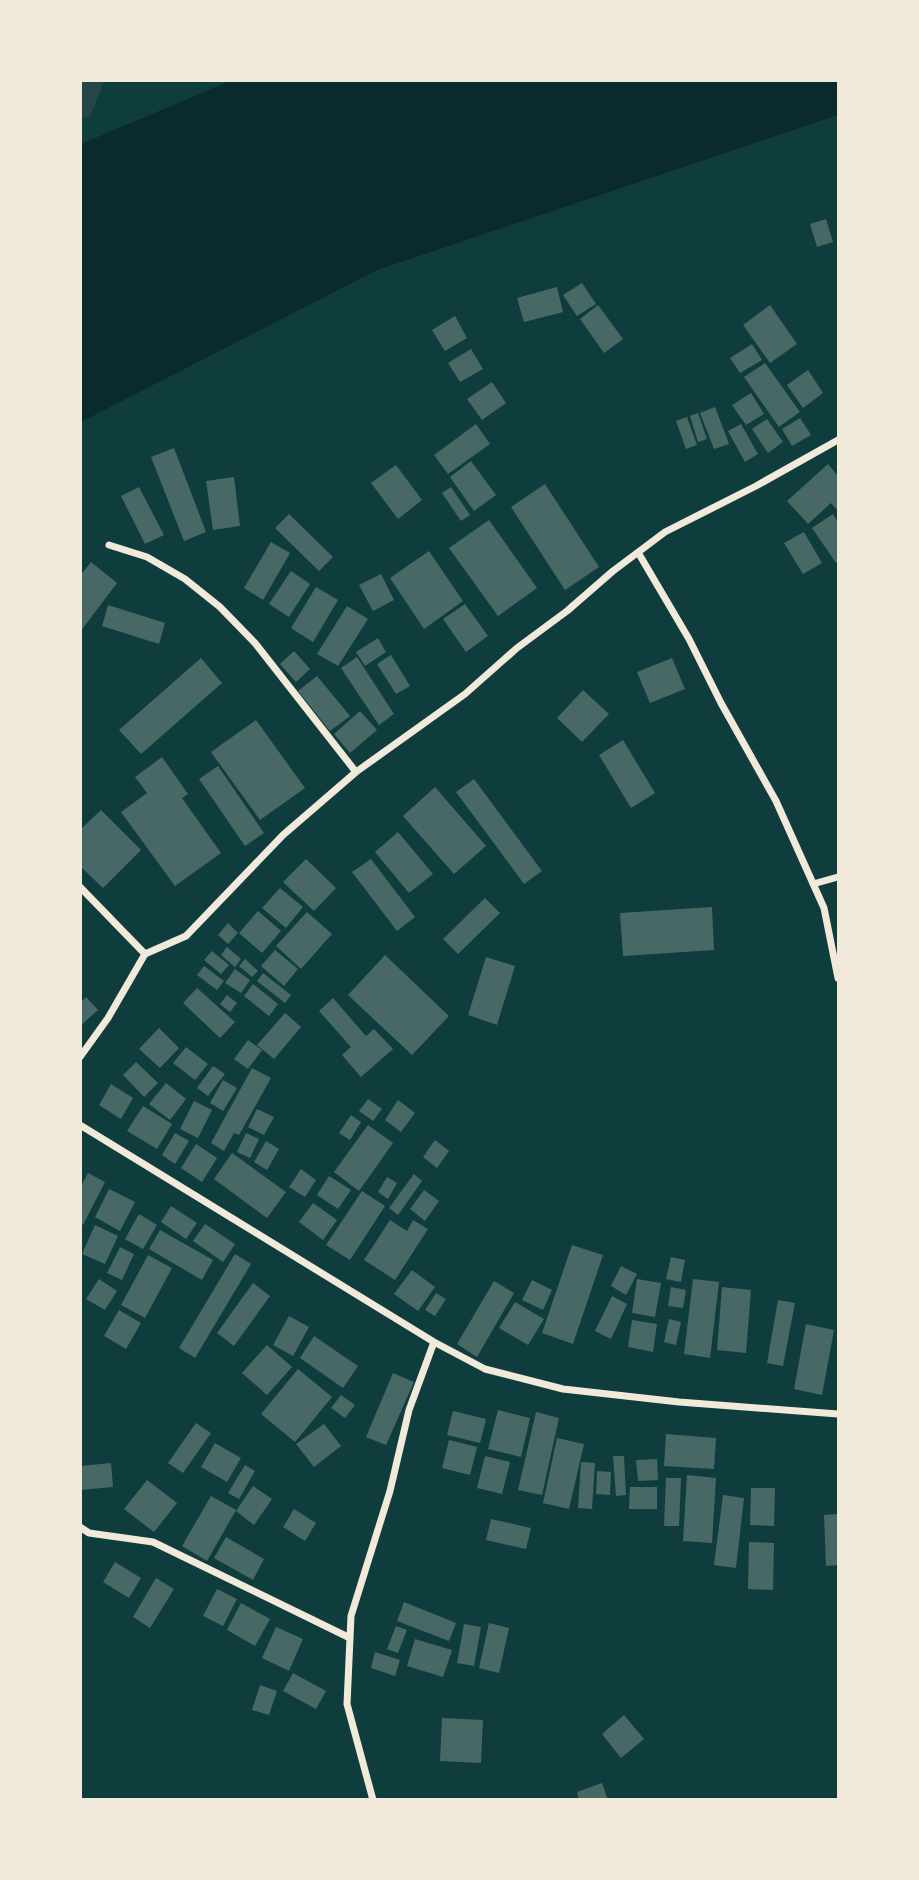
<svg xmlns="http://www.w3.org/2000/svg" width="919" height="1880" viewBox="0 0 919 1880" font-family="'DM Sans',sans-serif">
<style>
.green{fill:#244646}
.water{fill:#0a2a2b}
.building{fill:#486865}
.lines{fill:none;stroke-linecap:round;stroke-linejoin:round}
.minor{stroke:#f1e9da;stroke-width:7}
</style>
<rect width="100%" height="100%" fill="#0f3d3e"/>
<path class="green" d="M80,81H104L90,117L81,118Z"/>
<path class="water" d="M230,81H838V115L377,270L81,422V144Z"/>
<path class="building" d="M826,219L833,242L817,247L810,224Z
M582,283L596,304L577,316L563,295Z
M557,287L563,312L524,322L517,298Z
M598,305L623,339L604,353L580,319Z
M770,305L797,344L770,363L743,325Z
M455,316L467,338L445,351L432,330Z
M752,344L762,360L740,373L730,358Z
M471,349L483,369L460,382L448,363Z
M765,363L800,412L779,427L744,377Z
M808,370L823,393L803,408L787,385Z
M492,382L506,403L482,420L467,399Z
M751,393L764,414L746,425L732,405Z
M715,407L729,444L714,449L700,413Z
M698,413L707,439L698,442L690,416Z
M687,417L697,445L686,449L676,421Z
M800,418L811,435L792,446L782,429Z
M767,419L783,442L768,453L752,429Z
M476,424L490,444L448,474L434,455Z
M741,424L758,454L745,462L728,431Z
M174,448L206,532L184,541L151,457Z
M471,461L496,495L474,511L450,477Z
M828,464L838,476V511L831,503L808,524L787,501Z
M396,465L422,500L398,519L371,483Z
M234,477L240,526L213,530L206,481Z
M545,484L599,567L565,590L511,507Z
M139,487L164,535L145,544L121,496Z
M451,487L470,515L461,521L442,493Z
M289,514L333,557L319,571L275,528Z
M833,514L838,522V561L836,563L812,528Z
M489,520L537,588L498,616L449,548Z
M804,532L822,563L803,574L784,543Z
M271,542L290,553L263,600L244,588Z
M429,551L463,601L424,629L390,578Z
M91,562L117,583L80,632V576Z
M291,571L310,584L289,617L269,604Z
M381,574L394,600L373,611L359,585Z
M316,587L338,600L313,642L291,628Z
M465,604L488,636L466,652L443,619Z
M108,605L165,623L159,644L102,626Z
M347,606L368,619L338,666L317,654Z
M378,638L386,652L365,666L356,652Z
M294,651L310,669L296,682L280,664Z
M391,655L410,686L396,694L377,664Z
M357,657L394,714L379,725L341,668Z
M201,658L222,683L141,754L119,730Z
M672,658L685,689L650,703L637,672Z
M317,676L350,716L330,731L298,691Z
M583,690L609,714L582,742L557,718Z
M360,711L377,730L350,753L334,734Z
M256,720L305,788L260,820L211,752Z
M623,740L655,793L631,808L599,755Z
M162,757L188,794L182,798L221,853L175,886L121,812L147,793L135,777Z
M218,766L264,833L245,846L199,779Z
M474,779L542,871L524,884L456,792Z
M435,787L486,846L454,874L403,816Z
M101,810L141,850L103,888L80,866V830Z
M398,832L433,874L409,893L375,852Z
M306,859L336,888L314,911L283,882Z
M371,859L415,917L397,931L352,872Z
M280,888L303,907L286,928L262,908Z
M485,898L500,913L458,954L443,939Z
M712,907L714,950L623,956L620,913Z
M258,911L281,931L262,953L239,933Z
M307,912L332,934L301,969L276,946Z
M228,923L238,933L228,944L218,935Z
M227,947L241,959L235,967L221,955Z
M275,950L298,969L284,986L261,966Z
M212,951L229,965L221,974L204,960Z
M385,955L449,1016L412,1055L348,995Z
M486,957L515,966L497,1025L468,1015Z
M245,959L258,971L252,977L239,966Z
M204,966L224,981L217,990L197,975Z
M235,969L250,980L241,993L225,983Z
M263,973L291,995L285,1003L257,981Z
M253,984L278,1004L269,1016L244,996Z
M197,988L235,1022L220,1038L183,1003Z
M227,995L237,1003L230,1012L220,1004Z
M86,997L98,1010L80,1026V1003Z
M333,998L366,1036L374,1029L393,1049L361,1077L342,1055L351,1047L319,1011Z
M285,1013L301,1027L274,1059L257,1045Z
M159,1028L179,1048L160,1068L139,1049Z
M248,1040L262,1050L248,1069L234,1059Z
M186,1047L208,1064L195,1080L173,1063Z
M136,1062L158,1083L144,1097L123,1075Z
M213,1066L225,1074L208,1096L197,1088Z
M252,1068L271,1078L239,1135L234,1133L224,1151L211,1143Z
M223,1080L237,1088L223,1111L210,1103Z
M166,1083L186,1099L170,1120L149,1104Z
M111,1084L133,1098L121,1119L99,1105Z
M368,1099L382,1109L373,1121L359,1111Z
M398,1100L415,1113L401,1132L385,1120Z
M194,1101L212,1110L198,1138L180,1129Z
M143,1106L172,1124L157,1149L127,1131Z
M257,1109L274,1117L264,1135L248,1127Z
M351,1115L361,1122L350,1140L339,1133Z
M368,1125L393,1143L359,1191L334,1172Z
M175,1133L189,1141L175,1164L162,1155Z
M246,1133L259,1139L250,1158L237,1152Z
M435,1140L449,1151L437,1168L423,1157Z
M266,1141L279,1149L267,1170L254,1162Z
M196,1144L217,1158L202,1182L181,1168Z
M232,1153L286,1192L267,1218L214,1179Z
M301,1169L316,1180L305,1197L289,1187Z
M88,1173L105,1182L83,1225L80,1223V1188Z
M414,1174L422,1181L398,1215L389,1208Z
M329,1176L351,1190L338,1209L317,1195Z
M387,1177L397,1183L388,1199L378,1192Z
M109,1189L135,1202L120,1231L95,1217Z
M424,1190L439,1201L425,1221L410,1209Z
M362,1191L385,1206L350,1260L326,1245Z
M313,1203L337,1220L323,1240L299,1222Z
M171,1206L197,1223L186,1239L161,1222Z
M139,1214L157,1225L143,1249L125,1239Z
M390,1220L407,1231L413,1220L428,1229L395,1280L364,1260Z
M205,1224L235,1244L223,1262L193,1241Z
M95,1225L118,1236L105,1264L82,1254Z
M160,1230L213,1260L202,1280L149,1249Z
M572,1245L603,1255L573,1344L542,1333Z
M120,1247L134,1254L122,1280L107,1273Z
M235,1254L251,1264L195,1358L179,1348Z
M148,1255L172,1268L145,1318L121,1305Z
M671,1257L685,1260L681,1282L666,1279Z
M621,1266L637,1274L626,1295L611,1286Z
M412,1270L435,1287L418,1311L394,1294Z
M99,1279L117,1291L105,1310L86,1299Z
M637,1279L661,1283L655,1317L632,1313Z
M693,1279L719,1282L710,1358L684,1354Z
M532,1280L552,1290L543,1310L522,1300Z
M494,1281L514,1293L477,1357L457,1344Z
M253,1283L270,1296L234,1346L217,1333Z
M671,1287L686,1290L683,1308L668,1306Z
M722,1287L751,1290L746,1353L717,1350Z
M436,1293L446,1299L435,1316L425,1310Z
M612,1296L627,1304L611,1339L595,1331Z
M778,1300L795,1303L783,1366L767,1363Z
M515,1302L544,1319L528,1345L499,1328Z
M119,1310L141,1323L126,1349L104,1336Z
M289,1316L309,1327L293,1356L273,1345Z
M669,1319L681,1322L676,1345L664,1342Z
M632,1320L657,1324L653,1352L628,1347Z
M806,1324L834,1330L822,1395L794,1389Z
M314,1336L358,1366L343,1388L300,1358Z
M267,1345L292,1367L267,1395L242,1373Z
M298,1369L332,1397L295,1442L261,1414Z
M393,1373L414,1382L386,1445L366,1437Z
M341,1395L355,1405L345,1418L331,1408Z
M498,1410L530,1418L521,1457L488,1449Z
M453,1411L486,1419L480,1443L447,1435Z
M536,1412L559,1418L542,1495L518,1490Z
M196,1423L211,1433L183,1473L168,1463Z
M324,1424L341,1446L314,1467L296,1444Z
M666,1434L716,1438L714,1469L664,1466Z
M557,1438L584,1444L569,1509L543,1503Z
M449,1440L477,1447L470,1475L442,1468Z
M215,1443L241,1458L227,1482L201,1467Z
M485,1456L510,1462L502,1494L477,1488Z
M613,1456H624L626,1495L616,1496Z
M657,1459L658,1480L638,1481L636,1460Z
M581,1462L595,1463L592,1509L578,1508Z
M111,1463L113,1487L80,1490V1466Z
M245,1465L255,1471L239,1499L228,1493Z
M597,1471L611,1472L610,1495L596,1494Z
M687,1475L716,1478L712,1543L683,1541Z
M666,1478H681L679,1526H664Z
M147,1480L177,1503L154,1532L124,1509Z
M253,1486L272,1499L254,1525L236,1511Z
M630,1487H657V1509H629Z
M751,1488H775L774,1526L750,1525Z
M723,1495L744,1498L736,1568L714,1565Z
M211,1496L236,1510L207,1561L182,1546Z
M294,1509L316,1523L305,1541L283,1527Z
M838,1514V1565L826,1566L824,1515Z
M491,1519L531,1528L526,1549L486,1540Z
M226,1537L264,1559L253,1580L214,1558Z
M749,1542L774,1543L773,1590L748,1589Z
M115,1562L141,1578L129,1598L103,1582Z
M156,1578L174,1589L150,1628L133,1617Z
M217,1589L237,1599L223,1626L203,1616Z
M404,1602L456,1623L449,1641L397,1621Z
M241,1603L270,1619L255,1646L227,1630Z
M489,1623L509,1628L499,1673L479,1668Z
M464,1624L481,1627L474,1666L457,1663Z
M396,1626L407,1630L398,1653L387,1649Z
M276,1627L303,1639L289,1671L262,1658Z
M415,1639L452,1650L443,1677L407,1666Z
M375,1652L400,1660L395,1676L371,1668Z
M293,1673L326,1691L316,1709L283,1691Z
M260,1685L277,1691L269,1715L252,1710Z
M624,1715L644,1739L621,1758L602,1734Z
M442,1718L483,1720L481,1763L440,1761Z
M602,1783L608,1800H579L577,1792Z"/>
<g class="lines">
<path class="minor" d="M109,545L147,557L185,579L220,607L255,643L356,772
M639,554L689,639L721,703L776,801L824,908L838,978
M813,884L838,877
M80,887L145,954
M80,1057L108,1018L145,954L186,936L283,835L356,772L465,694L517,648L567,611L613,571L665,532L756,486L838,440
M80,1125L434,1342L485,1369L563,1389L679,1402L838,1414
M80,1527L89,1533L153,1542L350,1638
M373,1800L347,1704L351,1616L390,1491L409,1410L434,1342"/>
</g>
<rect width="919" height="1880" fill="none" stroke="#f1e9da" stroke-width="164"/>
</svg>
